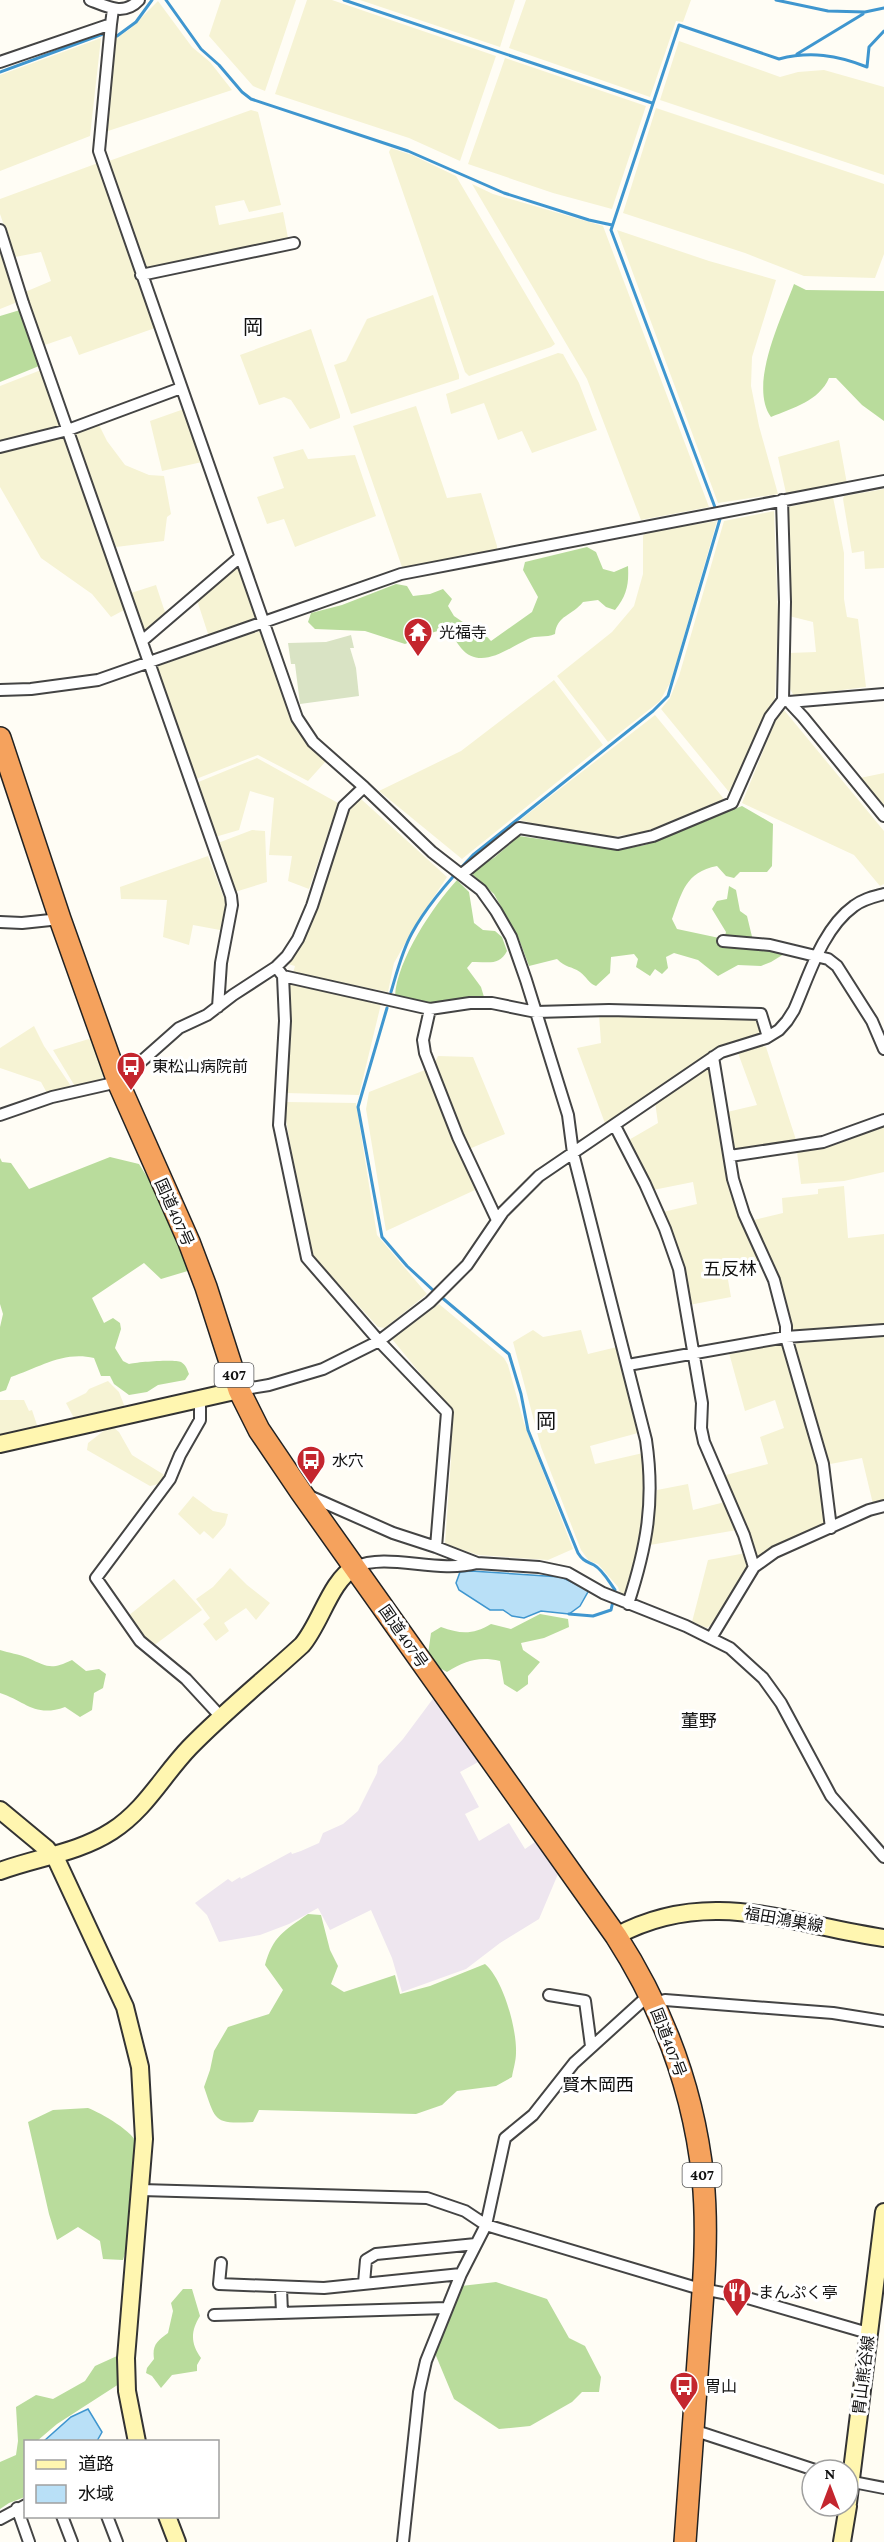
<svg xmlns="http://www.w3.org/2000/svg" width="884" height="2542" viewBox="0 0 884 2542" font-family="'Crimson Pro','Noto Sans JP',serif">
<style>
.industrial{fill:#eee6ef}
.farmland{fill:#f6f3d4}
.forest{fill:#b9dc9c}
.cemetery{fill:#d9e3c4}
.water{fill:#b9e0f7;stroke:#3f96cf;stroke-width:1.5}
.lines{fill:none;stroke-linecap:round;stroke-linejoin:round}
.stream{stroke:#3f96cf;stroke-width:3}
.street-casing{stroke:#444;stroke-width:14}
.secondary-casing{stroke:#333;stroke-width:20}
.highway-casing{stroke:#222;stroke-width:24}
.street{stroke:#fff;stroke-width:10}
.secondary{stroke:#fff6b0;stroke-width:16}
.highway{stroke:#f5a25d;stroke-width:21}
.labels{text-anchor:middle;stroke-width:6;stroke-linejoin:round;paint-order:stroke}
.shield{fill:#fff;stroke:#585858;stroke-width:1.5}
.shield-label{font-size:15px;font-weight:bold;fill:#111}
.poi-label{font-size:16px;fill:#111;stroke:#fff;text-anchor:start}
.street-label{font-size:16px;fill:#111;stroke:#fff}
.neighbourhood-label{font-size:18px;fill:#111;stroke:#fff}
.quarter-label{font-size:20px;fill:#111;stroke:#fff}
</style>
<rect width="100%" height="100%" fill="#fffdf5"/>
<path class="industrial" d="M435,1696L480,1761L460,1772L479,1807L465,1814L479,1841L509,1823L525,1849L535,1842L558,1874L539,1919L500,1943L466,1969L402,1992L392,1958L371,1910L330,1930L318,1908L289,1924L260,1935L219,1942L207,1915L195,1903L228,1879L232,1882L240,1877L241,1879L291,1852L292,1854L301,1851L319,1843L323,1833L343,1824L358,1811L377,1773L378,1766L403,1739Z"/>
<path class="farmland" d="M221,0H296L265,91L253,86L209,36Z
M307,0H332L496,56L460,161L409,138L275,94Z
M360,0H515L500,47Z
M526,0H691L683,22L676,21L650,97L509,48Z
M158,1L192,47L210,62L232,90L105,132L116,38L130,29Z
M101,38L90,136L0,171V75Z
M679,41L780,77L798,72L824,70L884,87V175L660,100Z
M505,58L646,106L612,209L553,193L468,164Z
M656,108L884,184V254L875,278L804,276L745,253L623,213Z
M251,110L258,112L281,205L249,212L244,200L215,206L219,225L283,212L288,238L286,241L145,271L109,161Z
M391,148L412,155L456,176L555,344L551,347L469,376L465,372L389,152Z
M98,163L155,328L79,355L71,336L42,346L25,292L51,281L41,252L15,257L0,214V199Z
M472,184L493,194L603,226L709,507L641,520L587,379Z
M617,230L709,261L776,280L752,357L751,386L759,426L778,494L718,503Z
M0,246L17,299L15,303L0,309Z
M433,295L459,375V379L351,414L334,365L346,361L367,319Z
M311,329L340,415V418L310,429L291,400L284,397L259,405L240,355Z
M558,353L563,354L579,383L597,430L532,453L522,431L498,440L484,403L451,414L446,394Z
M41,370L61,423L59,426L0,441V386Z
M416,406L447,498L481,493L497,546V551L405,569L402,567L353,426Z
M184,409L202,462L162,471L150,421Z
M98,423L107,441L125,465L149,475L164,476L171,514L167,517L164,541L116,547L73,434Z
M66,436L126,609L111,617L92,594L41,558L0,487V451Z
M839,440L847,484L786,493L778,457Z
M303,449L308,459L355,455L376,516L295,547L284,519L267,524L257,497L284,488L273,457Z
M884,489V568L865,569L864,551L852,553L843,499L844,496Z
M833,497L844,553V599L847,617L858,619L866,687L794,696L790,689L789,653L816,652L813,622L789,616V507Z
M774,511L778,615L775,698L729,792L661,709L670,698L679,676L724,521Z
M717,521L671,681L660,701L608,742L557,676L612,632L634,606L643,574V536L646,532Z
M238,565L258,620L209,637L197,600Z
M156,585L166,615L145,634L131,593Z
M260,631L295,721L305,739L326,761L308,781L258,755L196,779L157,670L158,666Z
M554,680L603,745L462,859L379,791L461,751Z
M784,710L884,831V884L880,886L854,855L742,803L779,712Z
M655,715L724,799L642,833L608,837L573,834L520,820Z
M257,758L338,803L309,889L288,881L292,856L269,855L274,798L250,791L239,830L215,837L196,783Z
M884,773V808L860,778Z
M361,799L447,877L416,924L394,963L388,992L293,973L295,966L288,964L299,946L344,816L350,807Z
M252,830L265,831L267,882L235,892L218,843Z
M208,856L226,903L220,930L193,925L189,945L163,937L167,900L121,899L120,887Z
M288,983L381,1004L359,1095L286,1093Z
M599,1015L757,1019L762,1031L760,1035L718,1047L606,1126L577,1048L601,1043Z
M34,1026L44,1046L73,1089L47,1093L41,1082L0,1068V1048Z
M92,1038L106,1075L102,1077L104,1082L76,1088L53,1050Z
M763,1046L766,1047L797,1143L738,1153L732,1150L727,1112L757,1105L738,1053Z
M438,1056L473,1057L505,1134L469,1149L434,1064Z
M711,1065L729,1178L763,1263L727,1274L731,1297L689,1305L663,1212L697,1204L693,1182L653,1190L627,1141L658,1123L655,1102Z
M425,1070L475,1190L386,1231L366,1109L369,1092Z
M286,1102L356,1103L377,1235L427,1294L385,1328L378,1327L313,1256L295,1174L285,1113Z
M884,1126V1172L844,1181L801,1184L797,1152L835,1145Z
M844,1186L848,1238L884,1234V1328L805,1333L789,1331L774,1270L754,1220L783,1213L782,1198L818,1194V1189Z
M439,1304L504,1358L508,1365L524,1423L573,1549L548,1560L478,1555L445,1544L451,1460V1411L392,1339Z
M533,1330L543,1337L581,1330L588,1354L617,1347L638,1433L590,1446L595,1464L643,1453L646,1492L640,1542L624,1597L621,1596L618,1587L598,1564L589,1561L581,1550L541,1447L513,1342Z
M884,1337V1501L873,1504L862,1458L825,1465L794,1346L798,1342Z
M782,1344L785,1346L818,1465L826,1521L823,1525L790,1539L757,1558L750,1533L732,1494L726,1475L768,1464L760,1437L784,1428L775,1400L745,1411L729,1353Z
M108,1381L119,1392L126,1410L75,1420L66,1403L86,1393L89,1389Z
M0,1400H24L29,1411L32,1410L38,1428L0,1436Z
M114,1428L119,1432L132,1455L166,1476L159,1484L150,1486L87,1450L88,1443L106,1429Z
M688,1484L693,1510L725,1502L737,1530L650,1545L657,1490Z
M193,1496L213,1511L228,1514L225,1525L213,1539L204,1531L200,1535L178,1514Z
M746,1553L748,1564L719,1618L707,1628L692,1622L708,1560Z
M230,1568L247,1585L270,1603L256,1620L246,1608L224,1623L229,1631L216,1641L203,1624L210,1618L196,1599L213,1587Z
M174,1579L202,1610L153,1646L128,1616Z"/>
<path class="forest" d="M794,284L806,290L884,291V421L862,405L836,378H829C819,401 793,408 771,417C748,385 782,317 794,284Z
M20,310L24,315L39,366L0,382V316Z
M587,547L596,552L603,569L614,572L628,566C629,584 627,596 615,610L606,607L598,600L583,602C572,616 557,615 555,634C546,638 536,635 528,639C507,649 480,671 461,648C456,642 452,635 448,628L431,633L405,644L365,631L315,629L308,622L311,613L342,605L396,584L407,586L413,596L430,594L443,589L452,599L448,606L454,616L470,627L477,626L491,641L532,612L538,597L523,570L525,562Z
M742,806L773,824L772,866L767,872H740L734,878L726,876L717,866C685,872 682,893 672,919L677,929L724,939L726,932L712,909L717,901L727,899L729,886L736,890L740,911L747,916L754,945L781,951L784,954L771,962L761,966L738,965L718,976L698,960L674,953L666,957L668,968L662,974L655,969L650,976L636,967L638,959L634,954L611,957L610,973L596,986C588,983 587,977 580,972C571,966 566,968 557,959L529,966L519,939L494,894L471,873L495,857L519,836L618,850L645,845Z
M457,880L469,892L474,923L483,930L495,931L502,937L507,951C499,967 486,961 472,962L467,968L481,987L484,997L460,998L428,1005L395,996C397,960 433,906 457,880Z
M110,1157L139,1164L158,1194L191,1270L161,1279L144,1263L92,1298L104,1323L113,1318L120,1323L121,1329L115,1348L123,1361L129,1364C136,1362 175,1359 181,1362C186,1365 187,1369 189,1374L185,1380L158,1385L147,1392L129,1395L114,1384L110,1376H101L94,1358C62,1351 39,1368 11,1377L6,1390L0,1392V1327L3,1314L0,1304V1158L2,1162L11,1163L29,1189Z
M540,1614L568,1619L569,1627L544,1638L521,1643L523,1650L540,1662L528,1676V1684L517,1692L504,1684L500,1661C478,1656 465,1661 447,1672L434,1665L428,1654L431,1633L441,1627C460,1634 473,1635 491,1624L511,1629Z
M0,1650C9,1653 19,1654 28,1658C48,1667 51,1670 72,1660L86,1671L99,1669L106,1674L103,1688L94,1693L92,1710L80,1717L65,1707C35,1718 25,1701 0,1693Z
M308,1914L321,1915L330,1950L338,1966L331,1984L344,1992L395,1975L400,1994L430,1986L485,1964C503,1979 517,2029 516,2053C516,2061 513,2070 512,2077L496,2086L457,2091L442,2105L416,2114L259,2110L253,2122C214,2124 216,2122 204,2087L210,2070L214,2051L228,2027L269,2014L283,1990L265,1965C273,1936 284,1931 308,1914Z
M88,2108C101,2113 135,2132 138,2146C139,2154 136,2165 136,2174C133,2203 133,2232 123,2260L103,2259L100,2241L78,2227L57,2240L49,2214L28,2122L53,2110Z
M496,2282L547,2299L569,2338L585,2346L601,2377L599,2392H582L572,2402L530,2426L499,2429L454,2399L434,2351L461,2286Z
M183,2289H192L200,2316C190,2332 191,2344 201,2358L197,2365V2371L172,2375L161,2388L152,2376L146,2373L147,2368L154,2359C152,2345 157,2341 168,2333L173,2311L171,2303Z
M117,2356L119,2384L57,2424L37,2441L26,2442L25,2497L9,2503L0,2509V2462L16,2455L18,2441L16,2407L36,2395L53,2399L85,2381L95,2366Z"/>
<path class="cemetery" d="M351,635L354,648H350L356,668L359,696L300,704L295,664H291L288,643L326,642Z"/>
<path class="water" d="M471,1571L561,1577L589,1590L580,1606L569,1614L541,1611L524,1618L512,1616L503,1610H490L459,1590L456,1583L460,1572Z
M88,2409L102,2432L97,2441H44L71,2417Z"/>
<g class="lines">
<path class="stream" d="M166,0L201,49L219,65L242,92L251,99L408,151L504,193L589,220L612,225
M344,0L652,103
M776,0L828,11L865,12L884,8
M797,54L863,14
M0,72L103,34L117,36L136,22L152,0
M716,510L611,230L679,25L779,59C810,51 837,55 867,67L869,47L884,31
M391,992C397,972 402,951 412,933C427,905 451,878 473,855L653,711L668,696L720,519L718,516
M387,1008L358,1107L382,1237L407,1266L435,1292
M440,1296L509,1354L521,1394L528,1430L578,1553C583,1561 586,1561 594,1565C603,1570 609,1582 615,1590L614,1594
M569,1614L593,1616L611,1610L613,1601"/>
<g class="street-casing">
<path id="street" d="M90,0C108,7 124,16 139,0
M111,24L99,151L297,718L313,742L364,787L432,852L481,890L496,911L511,937L526,980L568,1115L573,1153L646,1440C655,1501 647,1546 628,1604
M0,62L111,24L113,9
M0,230L23,303L231,896L232,905L221,963L218,1007
M141,275L294,243
M0,447L68,430L181,388
M142,641L240,557
M0,690L31,689L98,680L401,574L884,481
M783,700L789,702L803,717L884,816
M789,702L884,694
M462,874L519,828L618,844L653,836L732,803L770,717L783,700L785,602L782,500
M0,922L22,923L60,919
M723,941L770,945L828,959L837,966L872,1021L884,1049
M276,967L283,976L285,1021L279,1125L307,1258L379,1341L447,1412L436,1547
M283,976L430,1009L470,1003H492L536,1012L609,1010L761,1014L768,1037
M430,1009L423,1040L425,1053L458,1137L497,1220
M713,1057L733,1179L744,1214L774,1280L786,1326V1337L823,1464L831,1528
M0,1115L52,1097L118,1082L179,1028L207,1015L233,995L276,967L287,956L298,939L312,906L344,806L364,787
M615,1126L645,1184L665,1229L679,1269L702,1403L701,1428L704,1442L744,1535L754,1567
M730,1156L823,1142L884,1120
M628,1365L786,1337L884,1330
M239,1390L269,1385L323,1369L379,1341L430,1302L467,1265L503,1212L539,1176L721,1052L766,1038L779,1030L787,1021L794,1010C809,976 822,929 854,906C863,899 873,897 884,894
M200,1400V1420L180,1455L170,1479L96,1578L140,1641L186,1679L222,1718
M307,1495L393,1533L436,1547L477,1563L539,1567L568,1573L603,1593L686,1626L730,1648L763,1678L781,1703L831,1796L884,1857
M355,1567C388,1552 436,1574 477,1563
M711,1638L754,1567L775,1552L869,1510L884,1506
M549,1995L585,2001L591,2046
M654,2003L665,2000L833,2013L884,2021
M141,2190L427,2198L465,2211L486,2225L697,2288L744,2297L868,2333
M221,2263L219,2284L324,2288L461,2274
M364,2283L366,2260L376,2254L476,2244
M281,2288L282,2313
M214,2315L447,2308
M693,2430L815,2470
M848,2481L884,2488
M17,2508L29,2542
M62,2516L72,2542
M107,2516L117,2542
M0,2519L26,2505
M403,2542L419,2392L426,2361L461,2274L486,2225L505,2138L533,2115L574,2063L650,1994"/>
</g>
<g class="secondary-casing">
<path id="secondary" d="M0,1444L239,1390
M0,1810L47,1849L57,1861L125,2007L140,2067L144,2139L126,2358L127,2391L137,2442
M0,1871C38,1857 78,1853 112,1831C146,1809 163,1775 190,1747C225,1711 265,1679 302,1645C321,1623 330,1581 355,1567
M616,1936C709,1886 789,1924 884,1938
M848,2503L884,2212
M167,2516L177,2542
M842,2542L848,2506"/>
</g>
<g class="highway-casing">
<path id="highway" d="M0,738L60,919L118,1082L189,1242L206,1287L239,1390L259,1430L301,1492L616,1936C663,2009 694,2092 703,2179C708,2230 704,2282 700,2333C695,2403 690,2472 685,2542"/>
</g>
<use href="#street" class="street"/>
<use href="#secondary" class="secondary"/>
<use href="#highway" class="highway"/>
</g>
<defs>
<g id="temple-pin" transform="scale(1.5)"><path d="M0 17L-7.5 6A9.5 9.5 0 1 1 7.5 6Z" fill="#c4262e" stroke="#fff"/><path d="M0-6L5-2H3V0L6.5 2.5H4V6H1.5V3h-3V6H-4V2.5H-6.5L-3 0V-2H-5Z" fill="#fff"/></g>
<g id="bus-pin" transform="scale(1.5)"><path d="M0 17L-7.5 6A9.5 9.5 0 1 1 7.5 6Z" fill="#c4262e" stroke="#fff"/><path d="M-5-6H5V4H4V6H2V4H-2V6H-4V4H-5ZM-3.5-4V0h7V-4ZM-3.5 1.2v1.5H-2V1.2ZM2 1.2v1.5H3.5V1.2Z" fill="#fff"/></g>
<g id="restaurant-pin" transform="scale(1.5)"><path d="M0 17L-7.5 6A9.5 9.5 0 1 1 7.5 6Z" fill="#c4262e" stroke="#fff"/><path d="M-5-6h1v4h1v-4h1v4h1v-4h1v5L-1.5 .5V6h-2V.5L-5-1ZM5-6V6H3V1.5H1.5Q1.5-4 5-6Z" fill="#fff"/></g>
</defs>
<g fill-rule="evenodd">
<use href="#temple-pin" x="418" y="632"/>
<use href="#bus-pin" x="131" y="1066"/>
<use href="#bus-pin" x="311" y="1460"/>
<use href="#restaurant-pin" x="737" y="2292"/>
<use href="#bus-pin" x="684" y="2386"/>
</g>
<g class="labels">
<g class="shield">
<rect x="214.5" y="1363" width="39" height="24" rx="4.5"/>
<rect x="682.5" y="2163" width="39" height="24" rx="4.5"/>
</g>
<g class="shield-label">
<text x="234" y="1380">407</text>
<text x="702" y="2180">407</text>
</g>
<g class="poi-label">
<text x="439" y="638">光福寺</text>
<text x="152" y="1072">東松山病院前</text>
<text x="332" y="1466">水穴</text>
<text x="758" y="2298">まんぷく亭</text>
<text x="705" y="2392">冑山</text>
</g>
<g class="street-label">
<text transform="translate(175 1212) rotate(66)" y="6">国道407号</text>
<text transform="translate(404 1636) rotate(55)" y="6">国道407号</text>
<text transform="translate(784 1919) rotate(10)" y="6">福田鴻巣線</text>
<text transform="translate(669 2042) rotate(69)" y="6">国道407号</text>
<text transform="translate(863 2375) rotate(-83)" y="6">胄山熊谷線</text>
</g>
<g class="neighbourhood-label">
<text x="730" y="1275">五反林</text>
<text x="699" y="1727">董野</text>
<text x="598" y="2091">賢木岡西</text>
</g>
<g class="quarter-label">
<text x="253" y="334">岡</text>
<text x="546" y="1428">岡</text>
</g>
</g>
<rect x="24" y="2440" width="195" height="78" fill="#ffffff" stroke="#a0a0a0" stroke-width="1.5"/>
<rect x="36" y="2460" width="30" height="9" fill="#fff6b0" stroke="#a0a0a0" stroke-width="1.5"/>
<text x="78" y="2470" font-size="18" fill="#111111">道路</text>
<rect x="36" y="2485" width="30" height="18" fill="#b9e0f7" stroke="#a0a0a0" stroke-width="1.5"/>
<text x="78" y="2500" font-size="18" fill="#111111">水域</text>
<g transform="translate(830 2488)"><circle r="28" fill="#ffffff" stroke="#a0a0a0" stroke-width="1.5"/>
<path d="M0-4.5L10 22L0 15L-10 22Z" fill="#c4262e"/>
<text y="-9" font-size="16" font-weight="bold" text-anchor="middle" fill="#111111">N</text>
</g>
</svg>
